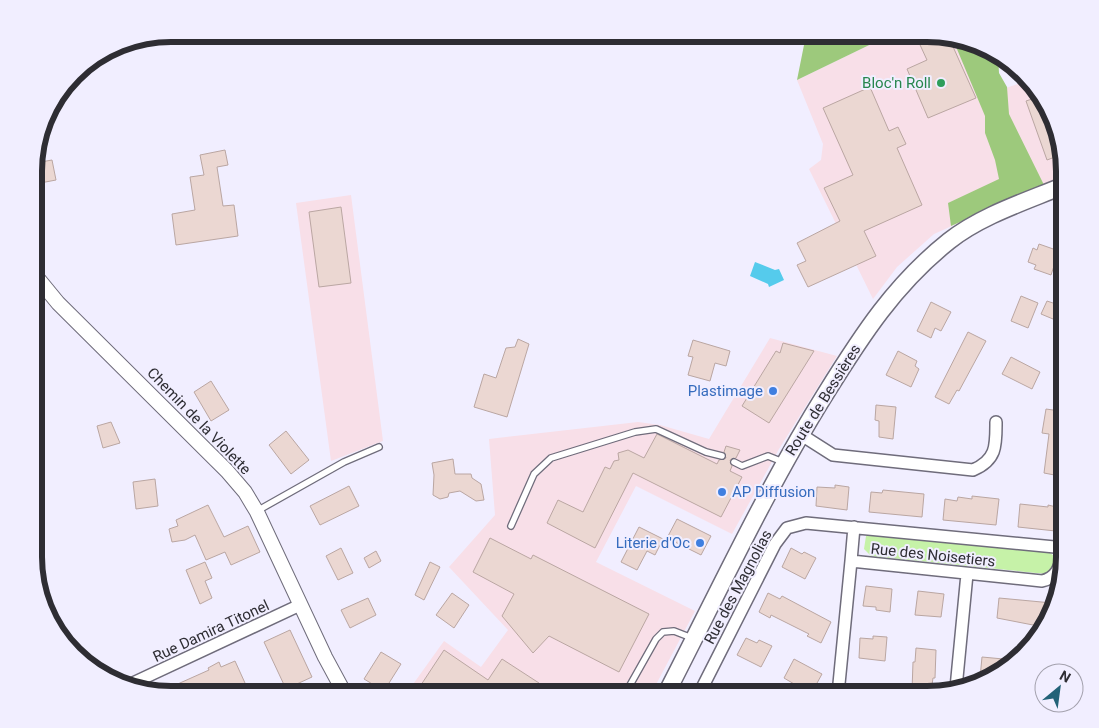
<svg xmlns="http://www.w3.org/2000/svg" width="1099" height="728" viewBox="0 0 1099 728" font-family="Roboto,sans-serif">
<style>
.industrial{fill:#f8dfe8}
.green{fill:#c6f2a8}
.forest{fill:#9dc97c}
.water{fill:#55cbec}
.building{fill:#ebd7d2;stroke:#baa6a2}
.lines{fill:none;stroke-linecap:round;stroke-linejoin:round}
.service-casing{stroke:#6f6c7b;stroke-width:8}
.minor-casing{stroke:#6f6c7b;stroke-width:14}
.tertiary-casing{stroke:#6f6c7b;stroke-width:16}
.secondary-casing{stroke:#6f6c7b;stroke-width:19}
.service{stroke:#fff;stroke-width:5.5}
.minor{stroke:#fff;stroke-width:11}
.tertiary{stroke:#fff;stroke-width:14}
.secondary{stroke:#fff;stroke-width:16}
.leisure-dot{fill:#2e9e5b;stroke:#f1eeff;stroke-width:2}
.shop-dot{fill:#3f7fe0;stroke:#f1eeff;stroke-width:2}
.labels{text-anchor:middle;stroke-width:4;stroke-linejoin:round;paint-order:stroke}
.leisure-label{font-size:15px;fill:#27864d;stroke:#f1eeff;text-anchor:end}
.shop-label{font-size:15px;fill:#366cbe;stroke:#f1eeff;text-anchor:end}
.street-label{font-size:15px;fill:#2e2d33;stroke:#f1eeff}
.rim{fill:none;stroke:#2e2d33;stroke-width:6}
</style>
<rect width="100%" height="100%" fill="#f1eeff"/>
<path class="industrial" d="M892,34H928L954,42L978,97L1027,81L1047,103L1065,162V175L934,234L897,267L873,299L809,169L821,160L823,144L797,80Z
M351,195L383,441L331,461L296,203Z
M770,338L837,356L779,449L732,534L636,486L596,562L695,611L651,694H406L444,641L481,667L508,630L449,567L495,515L489,439L638,422L660,425L709,439Z"/>
<path class="green" d="M874,533L1045,549L1054,556L1053,569L1046,574L871,556L864,549L866,536Z"/>
<path class="forest" d="M804,34H892L797,80L805,40Z
M954,42L998,55L999,73L1007,87L1009,114L1044,185L951,226L948,203L999,179L995,160L985,133V116Z"/>
<path class="water" d="M755,262L775,270L779,269L784,280L769,287L768,284L750,276Z"/>
<path class="building" d="M915,34H928L950,40L976,98L928,118L907,69L927,60Z
M870,87L889,131L898,127L906,144L897,148L922,205L864,231L876,256L808,287L797,265L806,261L797,243L840,221L824,188L853,175L823,108Z
M1041,96L1047,103L1063,154L1047,160L1026,101Z
M225,150L228,165L217,167L223,206L234,205L238,236L176,245L172,214L195,210L190,177L204,175L200,155Z
M52,160L56,180L35,184V163Z
M341,207L351,283L319,287L309,212Z
M1039,244L1059,251L1051,275L1034,269L1036,265L1028,262L1033,248L1037,250Z
M1021,296L1038,303L1028,328L1011,321Z
M1047,301L1059,305L1053,319L1041,314Z
M931,302L951,312L941,331L935,328L931,338L917,331Z
M968,332L986,341L959,391L957,390L949,404L935,397Z
M518,339L529,344L507,417L474,407L484,374L496,378L506,348L515,347Z
M693,340L730,351L726,366L715,363L710,381L688,375L693,357L688,356Z
M783,343L814,351L769,423L742,406L776,351L780,353Z
M898,351L917,361L915,366L919,369L911,387L886,375Z
M1011,357L1040,372L1032,389L1002,374Z
M211,381L229,410L211,421L194,392Z
M876,405L896,407L893,439L879,437V421L875,420Z
M1046,409L1060,411L1059,423L1065,420V477L1044,473L1049,434L1042,433Z
M111,422L120,443L103,448L97,426Z
M286,431L309,460L291,474L269,445Z
M657,434L717,464L719,460L726,458L724,452L726,446L740,450L736,458L730,460L732,466L730,471L742,477L721,517L633,473L595,548L547,523L558,500L583,512L605,467L610,469L614,461L619,460L618,453L628,450L644,458Z
M453,459L455,474H471L472,478L481,484L484,500L476,501L460,491L449,493L448,497L440,499L433,495L434,475L432,463Z
M155,479L158,506L136,509L133,482Z
M835,485L849,487L847,510L816,506L817,487L835,488Z
M349,486L359,506L320,525L310,506Z
M883,490L924,494L922,517L869,512L871,492L882,493Z
M972,496L999,499L996,525L943,520L945,499L957,501L958,497L972,499Z
M1020,504L1048,507V505L1065,509V532L1018,527Z
M208,505L224,537L248,526L260,552L231,565L225,552L206,560L195,535L185,540L172,542L169,529L178,526L176,520Z
M677,519L711,536L701,555L667,538Z
M639,527L663,539L655,555L647,551L637,570L621,562Z
M490,538L531,559L533,555L649,614L619,672L549,636L533,653L502,616L514,594L473,572Z
M341,548L353,573L338,580L326,556Z
M791,548L802,554L804,552L816,558L805,579L782,567Z
M376,551L381,561L369,568L364,558Z
M205,562L212,578L205,581L212,598L200,604L186,570Z
M430,562L440,567L424,600L415,595Z
M866,586L892,589L890,612L876,610V607L863,606Z
M918,591L944,594L941,617L915,615Z
M452,593L469,605L454,628L436,615Z
M768,593L780,599L782,596L831,622L821,643L807,636L809,634L771,615L770,618L759,612Z
M368,598L376,615L350,628L341,610Z
M999,598L1031,601L1052,603L1045,626L1033,625L997,618Z
M290,630L312,677L286,689L264,642Z
M873,636L887,637L885,661L859,658L860,638L873,639Z
M746,638L757,643L759,640L772,646L761,667L737,655Z
M916,648L936,650L935,678H933L931,692L912,691L913,662H915Z
M444,650L488,680L502,659L539,683L532,694H415Z
M381,652L401,664L384,691L364,679Z
M982,657L1014,660L996,676L988,678H980Z
M794,659L822,674L811,694L784,678Z
M235,661L250,694H218L214,686L197,694H171L162,691L209,670L208,668L219,662L221,667Z"/>
<g class="lines">
<g class="service-casing">
<path id="service" d="M734,462L742,466L768,456L783,462
M257,511L344,462L379,447
M511,526L534,474L551,458L635,432L656,429L706,452L722,456
M625,694L656,639L663,632L674,631L692,638"/>
</g>
<g class="minor-casing">
<path id="minor" d="M800,434L833,455L973,470C997,460 996,445 996,422
M851,561L854,527
M133,683L300,605
M956,688L967,574
M699,694L775,544L787,528L806,523L1065,548C1060,564 1059,577 1042,581L851,561L838,694"/>
</g>
<g class="tertiary-casing">
<path id="tertiary" d="M35,275L58,303L227,471L245,492L257,512L325,657L345,694"/>
</g>
<g class="secondary-casing">
<path id="secondary" d="M666,694C718,593 766,489 826,393C862,335 895,284 949,241C982,215 1027,201 1065,185"/>
</g>
<use href="#service" class="service"/>
<use href="#minor" class="minor"/>
<use href="#tertiary" class="tertiary"/>
<use href="#secondary" class="secondary"/>
</g>
<circle class="leisure-dot" cx="941" cy="83" r="5"/>
<g class="shop-dot">
<circle cx="773" cy="391" r="5"/>
<circle cx="722" cy="492" r="5"/>
<circle cx="700" cy="543" r="5"/>
</g>
<g class="labels">
<g class="leisure-label">
<text x="931" y="88">Bloc'n Roll</text>
</g>
<g class="shop-label">
<text x="763" y="396">Plastimage</text>
<text x="732" y="497" text-anchor="start">AP Diffusion</text>
<text x="690" y="548">Literie d'Oc</text>
</g>
<g class="street-label">
<text transform="translate(823 400) rotate(-58)" y="5">Route de Bessières</text>
<text transform="translate(199 421) rotate(46)" y="5">Chemin de la Violette</text>
<text transform="translate(933 555) rotate(6)" y="5">Rue des Noisetiers</text>
<text transform="translate(738 587) rotate(-62)" y="5">Rue des Magnolias</text>
<text transform="translate(211 631) rotate(-25)" y="5">Rue Damira Titonel</text>
</g>
</g>
<path d="M0 0H1099V728H0ZM171 42H927A129 129 0 0 1 1056 171V557A129 129 0 0 1 927 686H171A129 129 0 0 1 42 557V171A129 129 0 0 1 171 42Z" fill="#f1eeff" fill-rule="evenodd"/>
<path class="rim" d="M171 42H927A129 129 0 0 1 1056 171V557A129 129 0 0 1 927 686H171A129 129 0 0 1 42 557V171A129 129 0 0 1 171 42Z"/>
<g transform="translate(1059 688) rotate(29)"><circle r="24" fill="#f1eeff" stroke="#a3a1ad"/>
<path d="M0-4L9 19L0 12L-9 19Z" fill="#236278"/>
<text y="-8" font-size="14" font-weight="bold" text-anchor="middle" fill="#2e2d33">N</text>
</g>
</svg>
